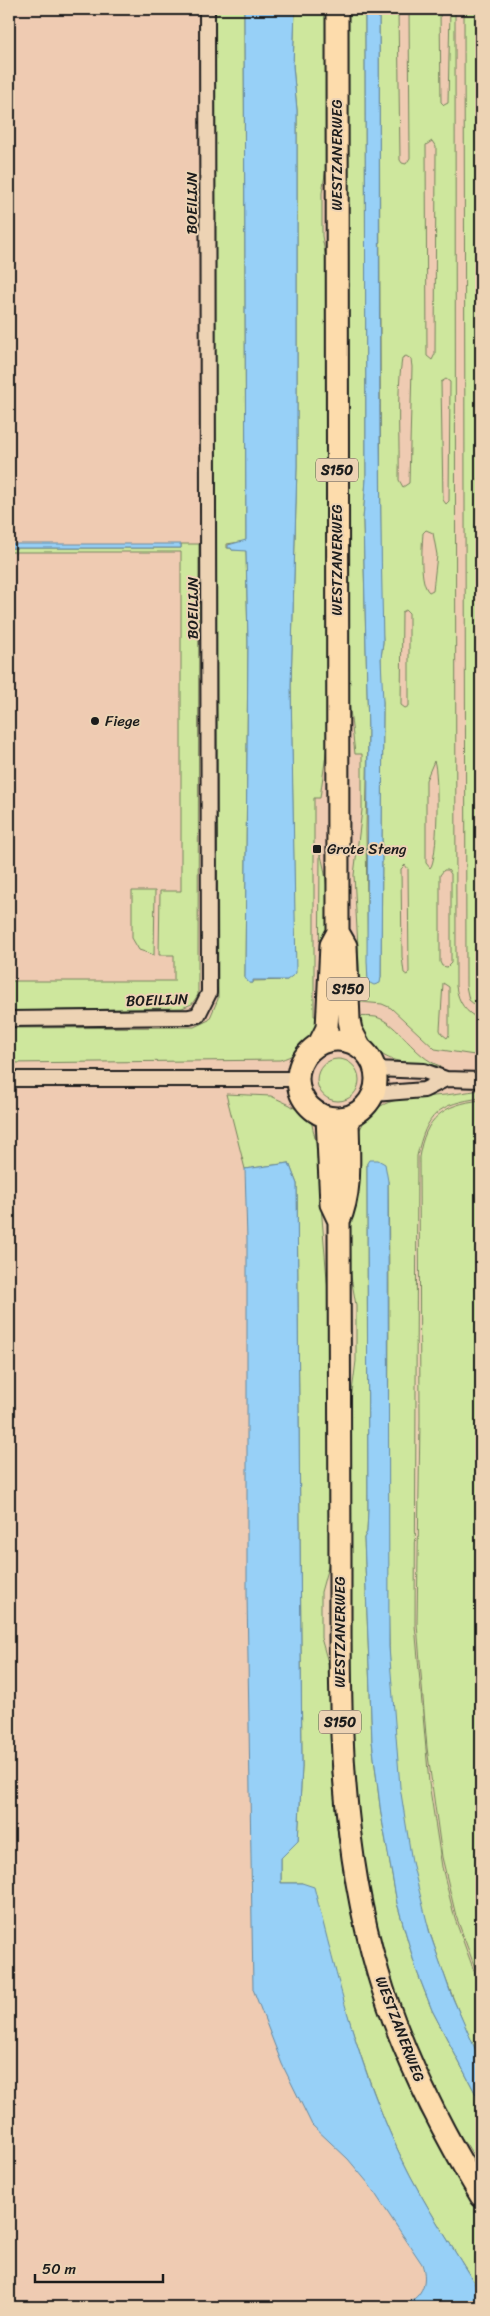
<svg xmlns="http://www.w3.org/2000/svg" width="490" height="2316" viewBox="0 0 490 2316" font-family="Sriracha,sans-serif">
<style>
.built{fill:#efcbb2}
.green{fill:#cee79d;stroke:#75825c;fill-rule:evenodd}
.water{fill:#97d0f7;stroke:#66889f}
.lines{fill:none;stroke-linecap:round;stroke-linejoin:round}
.minor-casing{stroke:#1c1c1c;stroke-width:18}
.primary-casing{stroke:#1c1c1c;stroke-width:25}
.minor{stroke:#edd3b4;stroke-width:14}
.primary{stroke:#fddcac;stroke-width:21}
.poi-dot{fill:#1c1c1c;stroke:#edd3b4;stroke-width:2}
.labels{text-anchor:middle;stroke-width:4;stroke-linejoin:round;paint-order:stroke}
.shield{fill:#edd3b4;stroke:#5b534a;stroke-width:1}
.shield-label{font-size:14px;font-weight:bold;fill:#1c1c1c}
.street-label{font-size:15px;fill:#1c1c1c;stroke:#edd3b4}
.poi-label{font-size:15px;fill:#1c1c1c;stroke:#edd3b4;text-anchor:start}
</style>
<rect width="100%" height="100%" fill="#edd3b4"/>
<filter id="ink" filterUnits="userSpaceOnUse"><feTurbulence type="fractalNoise" baseFrequency=".02" numOctaves="2"/><feDisplacementMap in="SourceGraphic" scale="10" xChannelSelector="R" yChannelSelector="G"/><feConvolveMatrix kernelMatrix="1 2 1 2 8 2 1 2 1" color-interpolation-filters="sRGB"/></filter>
<g filter="url(#ink)">
<path class="built" d="M9,9H481V1090L433,1096H414L364,1122L360,1129L316,1130L289,1163L245,1169L247,1239V1593L251,1745L250,1887L254,1942L348,2159L368,2183L419,2260L435,2307H9Z"/>
<path class="green" d="M214,9H244L246,541L227,544V548H232V550H246L248,642L245,977L249,983H253V981L287,980L295,943L291,686L297,466V110L293,66L295,9H327V162L322,193V236L327,265L328,739L320,798H314V1016L322,1017C312,1038 304,1053 280,1060L9,1063V1028L194,1027L209,1020L218,999Z
M346,9H365L366,479L363,520L368,732L366,830L368,982L381,977L383,702L381,690V658L383,642L381,609L379,9H398L400,160L402,163L406,164L410,158L409,9H440L441,102L444,105L448,103L450,9H455L456,986C458,1002 466,1014 481,1019V1056L435,1049L391,1008L382,1004L361,1002L354,875L362,810V754H355L347,683ZM432,141L436,147L435,354L432,360L427,356L426,145ZM406,356L411,359L412,367L409,483L403,487L399,480C400,440 396,398 402,358ZM446,379L450,382L449,501L446,504L443,500L441,382ZM426,530L433,533L437,555L433,590L429,592C419,583 422,547 423,533ZM406,610L409,613V706L405,708L401,705L402,612ZM434,761C439,771 438,862 430,868L426,863V780ZM405,865L408,869L409,972L407,975L404,973L402,957L401,869ZM444,870H448L451,874V963L447,967L442,966L440,962V875ZM443,983L449,987V1035L447,1038L442,1034L440,1030Z
M464,9H479V734L481,1010L469,1000L466,986Z
M181,544H199L198,995L192,1004L182,1008L9,1011V981H174V955H159L160,891H181V552H9V548H181Z
M320,852C333,896 329,951 319,997Z
M132,891H155L154,955L139,950L132,938Z
M356,1016C363,1017 370,1016 376,1017C398,1023 414,1057 440,1066C391,1060 379,1067 356,1016Z
M317 1080a21 21 0 1 1 42 0a21 21 0 1 1-42 0Z
M481,1090V1098C438,1104 427,1113 417,1156L415,1625L429,1783L442,1867L455,1919L481,1990V2062C456,2009 435,1955 420,1898C389,1779 388,1653 388,1532C388,1415 390,1298 388,1181L367,1163L368,1510L367,1532L364,1538L372,1741L381,1814L397,1903L416,1969L432,2010L481,2104V2168L467,2145L449,2121L430,2081L405,2021L383,1955L365,1876L351,1755L349,1416L356,1361V1305L348,1260L357,1136C372,1097 400,1099 434,1096C450,1095 466,1092 481,1090Z
M226,1094L271,1096L290,1105L311,1120L316,1143L328,1292L330,1559L321,1592V1638L329,1666L332,1772L338,1836L349,1902L362,1958L384,2026L420,2111L481,2210V2294C454,2249 424,2205 401,2157C377,2107 361,2057 344,2004C331,1964 316,1923 302,1883H281V1858L298,1841L302,1767L297,1184L289,1163L245,1169Z
M481,1100V1984L456,1916L442,1857L427,1748L417,1624L420,1420L419,1157C426,1117 442,1105 481,1100Z"/>
<path class="water" d="M244,9H295L293,66L297,110V466L291,686L296,973L287,980H253V983H249L245,978L248,642L246,551L232,550L231,548H228V545L246,540Z
M365,9H379C380,220 378,431 383,642L381,658L383,702L381,977L380,983L374,985L368,982L367,961L368,732L363,520L366,479Z
M9,544H181V548H9Z
M369,1160H378L385,1164L388,1181L389,1647L400,1787L412,1862L430,1934L451,1994L481,2062V2104L432,2010L416,1969L397,1903L381,1814L372,1741L364,1538L367,1532L368,1510L367,1163Z
M289,1163L297,1184L302,1767L298,1841L281,1858V1883H302L314,1887C338,1981 359,2069 401,2157C424,2205 454,2249 481,2294V2307H9V2304L402,2306C421,2298 429,2284 422,2264L368,2183L348,2159L312,2125L282,2064L253,1989L247,1593V1239L245,1169Z"/>
<g class="lines">
<g class="minor-casing">
<path id="minor" d="M9,1019L189,1017L198,1015L209,993L207,9
M375,1069L424,1071L446,1079L481,1080
M9,1079H298
M374,1094L424,1090L446,1079"/>
</g>
<g class="primary-casing">
<path id="primary" d="M338,932L346,946L349,1020L351,1030L360,1047
M298 1079a39 39 0 1 1 78 0a39 39 0 1 1-78 0Z
M319,1044L327,1028L331,945L338,932L337,9
M327,1117L331,1204L339,1221
M348,1117C348,1150 353,1190 339,1221C339,1337 339,1453 340,1569C340,1707 338,1838 378,1973C401,2052 439,2126 481,2196"/>
</g>
<use href="#minor" class="minor"/>
<use href="#primary" class="primary"/>
</g>
</g>
<g class="poi-dot">
<circle cx="95" cy="721" r="5"/>
<rect x="312" y="844" width="10" height="10" rx="2.5"/>
</g>
<g class="labels">
<g class="shield">
<rect x="316" y="458.5" width="42" height="23" rx="4"/>
<rect x="327" y="977.5" width="42" height="23" rx="4"/>
<rect x="319" y="1710.5" width="42" height="23" rx="4"/>
</g>
<g class="shield-label">
<text x="337" y="475">S150</text>
<text x="348" y="994">S150</text>
<text x="340" y="1727">S150</text>
</g>
<g class="street-label">
<text transform="translate(337 155) rotate(-90)" y="5">WESTZANERWEG</text>
<text transform="translate(192 203) rotate(-90)" y="5">BOEILIJN</text>
<text transform="translate(337 560) rotate(-90)" y="5">WESTZANERWEG</text>
<text transform="translate(193 608) rotate(-90)" y="5">BOEILIJN</text>
<text transform="translate(157 1000) rotate(-2)" y="5">BOEILIJN</text>
<text transform="translate(340 1632) rotate(-90)" y="5">WESTZANERWEG</text>
<text transform="translate(400 2029) rotate(69)" y="5">WESTZANERWEG</text>
</g>
<g class="poi-label">
<text x="105" y="726">Fiege</text>
<text x="327" y="854">Grote Steng</text>
</g>
</g>
<rect width="490" height="2316" fill="none" stroke="#edd3b4" stroke-width="30"/>
<rect x="15" y="15" width="460" height="2286" fill="none" stroke="#1c1c1c" stroke-width="2" filter="url(#ink)"/>
<path d="M35 2274v8h128v-8" fill="none" stroke="#1c1c1c" stroke-width="2.5"/>
<text x="42" y="2274" font-size="15" fill="#1c1c1c" stroke="#edd3b4" stroke-width="4" paint-order="stroke">50 m</text>
</svg>
